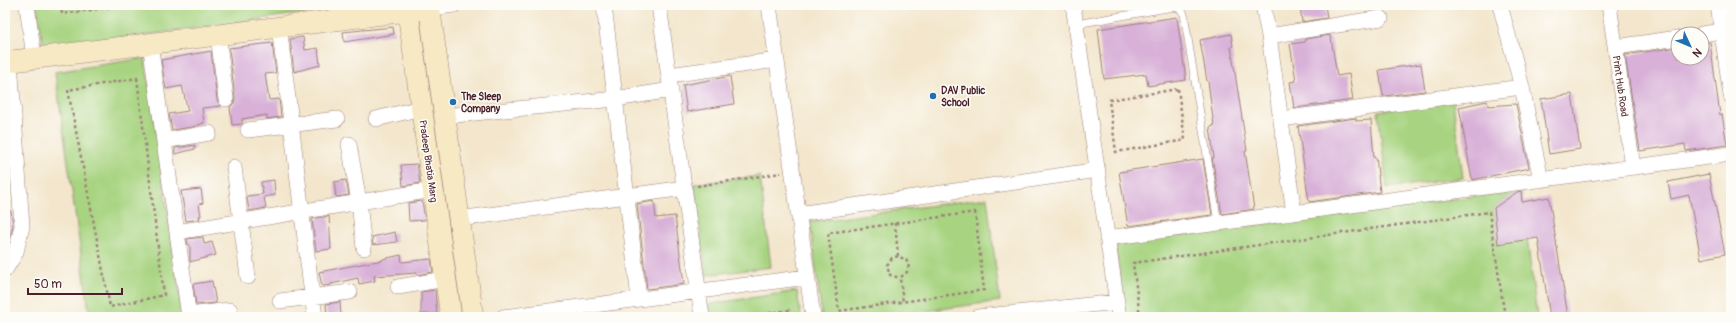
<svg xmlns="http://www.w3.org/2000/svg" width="1736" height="322" viewBox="0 0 1736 322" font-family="Pangolin,sans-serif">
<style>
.green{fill:#a8d481;stroke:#797a56}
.building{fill:#d8b0d8}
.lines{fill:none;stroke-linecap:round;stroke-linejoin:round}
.lane-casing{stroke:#9e827c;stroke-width:8}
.street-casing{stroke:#9e827c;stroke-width:16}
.secondary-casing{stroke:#9e827c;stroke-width:22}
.path{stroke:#9e827c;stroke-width:2.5;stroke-dasharray:3 3;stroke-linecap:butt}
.lane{stroke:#fff;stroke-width:7}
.street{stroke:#fff;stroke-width:15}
.secondary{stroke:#f7e9c3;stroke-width:21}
.poi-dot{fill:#1f6fb2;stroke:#fdfcf7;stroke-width:1.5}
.labels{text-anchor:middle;stroke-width:3;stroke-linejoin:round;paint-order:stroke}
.street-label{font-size:10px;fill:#4a1f2b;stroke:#fdfcf7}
.poi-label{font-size:10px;font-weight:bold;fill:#4a1f2b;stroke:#fdfcf7;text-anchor:start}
</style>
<rect width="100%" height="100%" fill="#fdfcf7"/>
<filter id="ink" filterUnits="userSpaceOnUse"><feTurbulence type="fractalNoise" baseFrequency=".025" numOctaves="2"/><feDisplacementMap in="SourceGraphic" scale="8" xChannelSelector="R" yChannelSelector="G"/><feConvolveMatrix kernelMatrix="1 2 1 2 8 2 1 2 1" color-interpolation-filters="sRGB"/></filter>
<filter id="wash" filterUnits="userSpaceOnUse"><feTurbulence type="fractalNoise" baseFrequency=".012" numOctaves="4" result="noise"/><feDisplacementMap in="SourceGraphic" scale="16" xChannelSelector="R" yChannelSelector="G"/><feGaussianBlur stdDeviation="0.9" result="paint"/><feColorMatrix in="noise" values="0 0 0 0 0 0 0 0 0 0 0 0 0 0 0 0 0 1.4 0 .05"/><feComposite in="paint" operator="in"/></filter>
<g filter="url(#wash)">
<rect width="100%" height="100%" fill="#f3e6cc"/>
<path class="green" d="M36,5H362L44,49Z
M145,58L183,317H90L55,72Z
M1453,101L1463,178L1387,188L1378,111Z
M760,176L771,267L706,275L694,184Z
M1521,190L1537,317H1125L1115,244Z
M987,198L1000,301L880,317H822L810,222Z
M797,291L801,317H711L710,304Z"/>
<g id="blocks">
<path class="building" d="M1300,5H1325L1327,18L1302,22Z
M1177,17L1186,80L1148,86L1146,74L1104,79L1098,29Z
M393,27L394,34L344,42L343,32Z
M1231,34L1233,46L1231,47L1247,151H1245L1254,209L1222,214L1212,158H1214L1210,127L1214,126L1208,81H1207L1200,40Z
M1330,35V38H1331L1337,76L1349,74L1353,100L1294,108L1290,82L1296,81L1290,44L1305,42V39Z
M303,37L305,50L318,48L320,65L294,72L290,39Z
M1710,42L1720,115L1722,114L1727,145L1686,151L1685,144L1640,151L1625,55L1678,47V58H1702V43Z
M272,43L276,73L265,74L269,100L279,99L281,117L267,119V115L242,119V124L232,125L230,107L234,103L235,98L229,48Z
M211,51L217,100L221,106L202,108L204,123L192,127L172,130L169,114L188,111L182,86L166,89L161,60Z
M1421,64L1425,91L1383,96L1379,70Z
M730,76L734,104L687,112L683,85Z
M1572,94L1580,149L1549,154L1541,99Z
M1487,101L1488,106L1516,104L1529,168L1472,180L1459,107Z
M1356,118V121L1371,120L1374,158L1376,157L1380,192L1309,202L1298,126Z
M195,145V149L175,154V148Z
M1203,159L1212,215L1128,226L1119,172Z
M417,164L420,183L403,186L401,165Z
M1709,174L1725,254L1701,259L1689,195L1671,199L1668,182Z
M274,180L275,195L264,197L266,208L249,211L247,196L263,194L261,182Z
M346,180L349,195L336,197L334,182Z
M201,189L203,203L199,204L201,216H199L200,219L186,221L181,191Z
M1521,191L1522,202L1549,197L1568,317H1550L1538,238L1498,244L1494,208L1517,192Z
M422,201L425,220L409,221L408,203Z
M654,201L656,218L675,216L684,284L647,289L637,204Z
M5,211H11L13,225L9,241L5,242Z
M329,216L331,249L316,251L312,219Z
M395,232L397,242L373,245L372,237Z
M203,237L204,244L212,242L216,255L190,262V245H188L187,239Z
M401,255L402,262L431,259L433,272L417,275V273L374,276L375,281L359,284L358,278L331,284V285L322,286L319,272L383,260V259Z
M212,281L216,303L196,305L193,284Z
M435,290L437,314H421V292Z
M340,302L341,317H327L326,304Z"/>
</g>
</g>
<g filter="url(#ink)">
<use href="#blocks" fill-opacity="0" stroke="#9e827c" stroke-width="1"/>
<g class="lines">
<g class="lane-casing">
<path id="lane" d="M1076,24L1173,7L1180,9L1184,14L1218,223"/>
</g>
<g class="street-casing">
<path id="street" d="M27,5L34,58
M604,5L639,299
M659,5L702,317
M769,5L813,317
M1073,5L1119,317
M1263,5L1269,36L1294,213
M1500,5L1522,87L1541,180
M1609,5L1633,167
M1718,5L1731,96
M430,8L454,5
M279,27C292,124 302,221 315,317
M1702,34L1722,31
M218,35L226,99
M1269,36L1381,18
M150,43L189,317
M1616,47L1678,38
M669,75L777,60
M445,116L615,99L671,90
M376,119L421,108
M1281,119L1522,87
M248,130L337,119
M164,141L209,133
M349,144L359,202L364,248
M234,167L248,277
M798,214L1098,170
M459,219L685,188
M177,232L433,190
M1107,238L1731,154
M5,270L16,252L22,226L10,62
M398,287L445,279
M280,301L350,292
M189,315L230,310
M503,317L807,277
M978,317L1117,302"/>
</g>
<g class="secondary-casing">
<path id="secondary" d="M407,5L451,317
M429,5L473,317
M5,62L430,8"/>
</g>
<path class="path" d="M61,5L62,14L127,5
M137,78L164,295L110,307L68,90Z
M1178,89L1185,140L1116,152L1109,100Z
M697,186L781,173
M975,212L984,290L839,311L828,233Z
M895,223L898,256L906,260L909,265L907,272L900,278L903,302
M898,256L892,258L887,265L890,275L900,278
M745,317L789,310V317
M1140,317L1133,263L1489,212L1505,317"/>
<use href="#lane" class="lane"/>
<use href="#street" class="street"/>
<use href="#secondary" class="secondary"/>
</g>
</g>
<g class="poi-dot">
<circle cx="933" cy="96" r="4"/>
<circle cx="453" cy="102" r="4"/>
</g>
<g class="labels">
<g class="street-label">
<text transform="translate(1621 86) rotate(82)" y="4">Print Hub Road</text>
<text transform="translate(429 161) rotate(82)" y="4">Pradeep Bhatia Marg</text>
</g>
<g class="poi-label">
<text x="941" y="94">DAV Public<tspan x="941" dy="12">School</tspan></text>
<text x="461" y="100">The Sleep<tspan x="461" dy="12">Company</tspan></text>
</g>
</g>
<rect width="1736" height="322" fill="none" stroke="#fdfcf7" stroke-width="20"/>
<g transform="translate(1690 46) rotate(134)"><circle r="19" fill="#fdfcf7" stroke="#b5a4a5"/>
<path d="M0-3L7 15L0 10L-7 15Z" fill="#1f6fb2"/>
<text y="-6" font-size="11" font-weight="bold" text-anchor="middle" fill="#4a1f2b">N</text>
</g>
<path d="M28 288v6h94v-6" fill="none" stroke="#4a1f2b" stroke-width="2"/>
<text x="34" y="288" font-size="12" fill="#4a1f2b" stroke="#fdfcf7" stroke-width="3" paint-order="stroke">50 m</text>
</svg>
